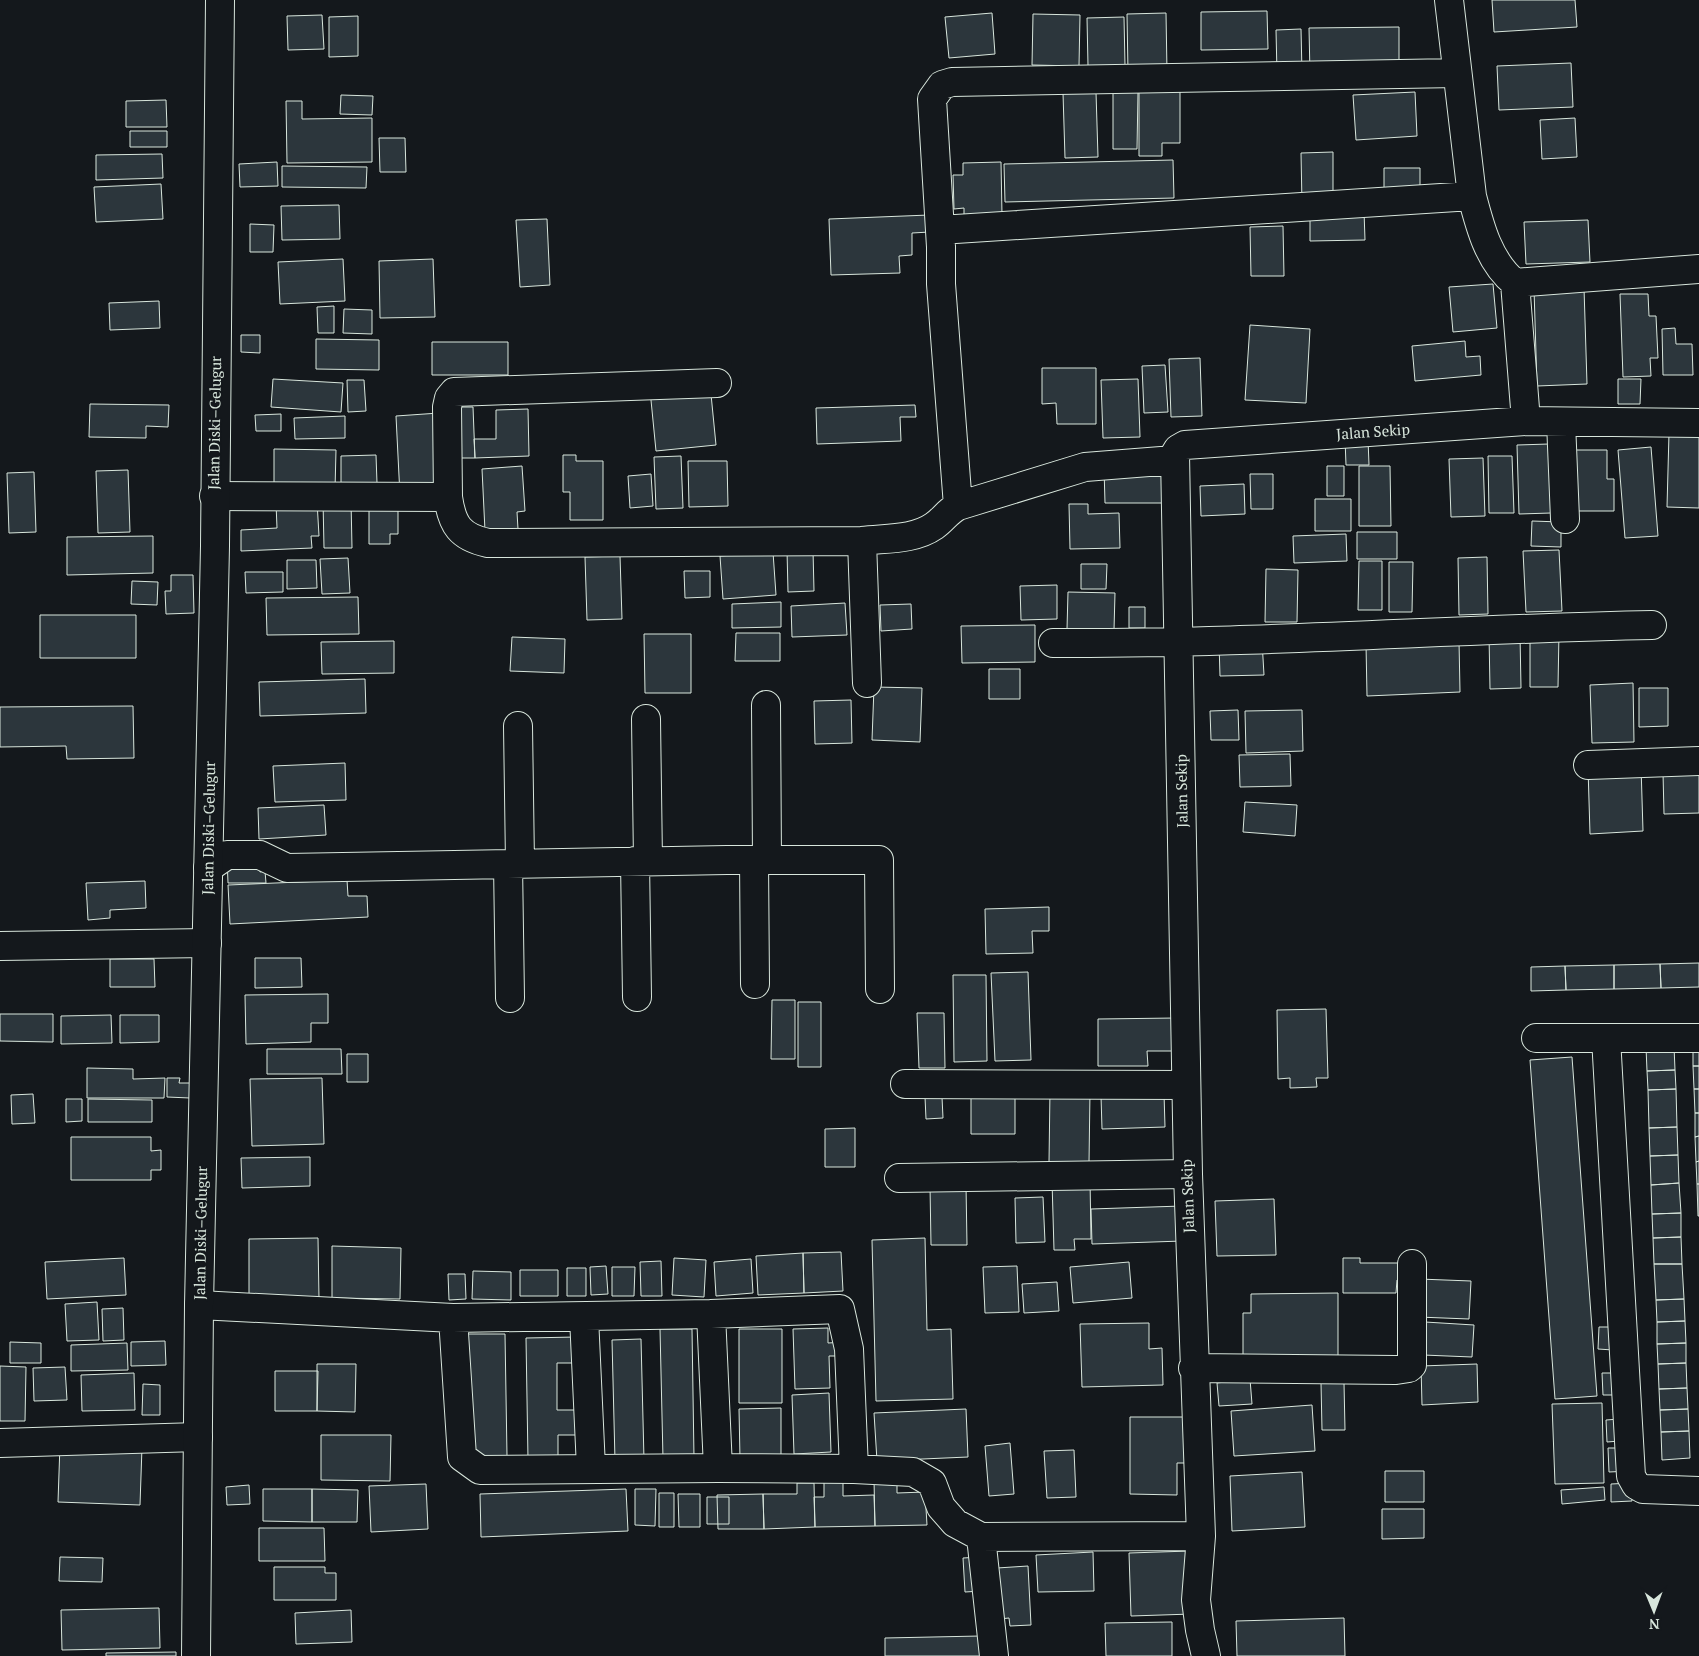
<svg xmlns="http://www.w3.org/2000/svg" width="1699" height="1656" viewBox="0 0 1699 1656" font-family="'PT Serif',serif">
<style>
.building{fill:#2c363c;stroke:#d8e6dc}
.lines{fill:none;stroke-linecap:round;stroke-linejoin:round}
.minor-casing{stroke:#d8e6dc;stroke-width:30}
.major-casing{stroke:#d8e6dc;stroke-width:30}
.minor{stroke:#14181c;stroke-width:28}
.major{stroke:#14181c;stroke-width:28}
.labels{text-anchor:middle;stroke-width:4;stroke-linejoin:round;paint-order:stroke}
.street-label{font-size:15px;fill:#d8e6dc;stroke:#14181c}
</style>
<rect width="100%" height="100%" fill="#14181c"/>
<path class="building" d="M1492,0H1575L1577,27L1494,32Z
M1267,11L1268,49L1201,50V12Z
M992,13L995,54L949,58L945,17Z
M1166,13L1167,72L1128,73L1127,14Z
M1033,14L1080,15L1079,66L1032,65Z
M322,15L324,49L288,50L287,16Z
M358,16V56L329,57V17Z
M1124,17L1125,65L1088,66L1087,18Z
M1399,27V74L1310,75L1309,28Z
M1301,29L1302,73L1277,74L1276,30Z
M1571,63L1573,107L1499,110L1497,66Z
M1139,90H1180V143H1162V156H1139Z
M1096,92L1098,157L1065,158L1063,93Z
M1113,92H1138L1137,149H1113Z
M1415,92L1417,136L1356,140L1353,95Z
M341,95L373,96L372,115L340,114Z
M166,100L167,127H126V101Z
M286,101H302V119L372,118V162L287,163Z
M1575,118L1577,157L1542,159L1540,120Z
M130,131H167V147H130Z
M379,138H405L406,172H380Z
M1333,152V203L1302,204L1301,153Z
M162,154L163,178L96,180V155Z
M1173,160L1174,198L1005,202L1004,164Z
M277,162L278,186L240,187L239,164Z
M1001,162L1002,215L964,216V208L954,209L953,175H963V163Z
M282,166L367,167L366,188L282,187Z
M1384,168H1420V198H1384Z
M161,184L163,219L96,222L94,187Z
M339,205L340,239L282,240L281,206Z
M1364,211L1365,240L1310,241V212Z
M929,215L930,232L912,233V255L899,256L900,273L831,275L829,219Z
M547,219L550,285L520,287L516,220Z
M1588,220L1590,262L1526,264L1524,222Z
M250,224L274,225L273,252H250Z
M1283,226L1284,276H1251L1250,227Z
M343,259L345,301L280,304L278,262Z
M433,259L435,317L380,318L379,261Z
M1493,284L1497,328L1453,332L1449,287Z
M1584,288L1587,384L1537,386L1534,289Z
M1620,294H1648L1649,316H1656L1658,358H1650L1651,376L1623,377Z
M159,301L160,328L110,330L109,303Z
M334,306V333H318L317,307Z
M344,309L372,310V334L343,333Z
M1250,325L1310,329L1306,403L1245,400Z
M1675,328L1676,344H1692L1693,375H1663L1662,329Z
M241,335H260V353L241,352Z
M316,339L379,340V370L316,369Z
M1465,341L1466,357L1480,356L1481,375L1415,381L1412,346Z
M432,342H508V375H432Z
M1200,358L1202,416L1171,417L1169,359Z
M1165,365L1168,412L1144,413L1142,366Z
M1042,368H1096V424H1057L1056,403L1042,404Z
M273,379L343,383L341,412L271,407Z
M1138,379L1140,437L1103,438L1101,380Z
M1618,379H1641L1640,404H1618Z
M347,380H364L366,411L348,412Z
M710,384L716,445L656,451L650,390Z
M90,404L169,405L168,427L146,426V438L89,437Z
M915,405L916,417H900L901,441L817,444L816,408Z
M452,407H473L475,458H454Z
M528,409L529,456L475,458L474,439H496V410Z
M439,413L443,494L400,496L396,416Z
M281,414V431H256L255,415Z
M345,416V438L295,439L294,418Z
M1669,433L1699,434V508L1667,507Z
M1345,439H1368L1369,465H1346Z
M1549,444L1551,513L1519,514L1517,445Z
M1651,447L1658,536L1625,538L1618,450Z
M274,449L336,450L335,490H274Z
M1563,450H1607V479H1614V511H1563Z
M376,455L377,483H341V456Z
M563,455H576V461H603V520H570V492H563Z
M681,456L683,508L656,509L654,457Z
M1488,456H1512L1514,513H1489Z
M1483,458L1485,516L1451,517L1449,459Z
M688,461H727L728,506L689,507Z
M522,466L525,511L517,512L518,529L485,531L482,469Z
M1327,466H1344V496H1327Z
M1359,466H1390L1391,526H1359Z
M1167,467V503H1105L1104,468Z
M128,470L130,532L98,533L96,471Z
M34,472L36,532L9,533L7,473Z
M651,474L653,506L630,508L628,476Z
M1250,474H1273V509H1251Z
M1244,484L1245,514L1201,516L1200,486Z
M1315,499H1351V531H1315Z
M323,500H351L352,548H324Z
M317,501L319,536H311L312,548L241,551V530L277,528L276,503Z
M369,503H398V534H390V544H369Z
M1069,504H1088V514L1119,513L1120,548L1070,549Z
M1532,521L1561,522V547L1531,546Z
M1357,532H1397V559H1357Z
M1346,534L1347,561L1294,563L1293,536Z
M153,536V573L67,575V537Z
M787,550H813L814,591L788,592Z
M1559,550L1562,611L1526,612L1523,551Z
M773,552L776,595L723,599L720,556Z
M620,556L622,619L587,620L585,557Z
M1487,557L1488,614L1459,615L1458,558Z
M348,558L350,593L322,594L320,559Z
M287,560H316L317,588L287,589Z
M1359,561H1382V610H1358Z
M1389,562H1413L1412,612H1389Z
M1081,564H1107L1106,589H1081Z
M1266,569L1298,570L1297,622H1265Z
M684,571H710V597L685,598Z
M245,572H283V592L246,593Z
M171,575H193L194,613L166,614L165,591H171Z
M132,581L158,582L157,605L131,604Z
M1057,585V619L1021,620L1020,586Z
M1068,592L1115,593L1114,630L1067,629Z
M358,597L359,634L267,635L266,598Z
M781,602V627L732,628V604Z
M845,603L847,635L792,637L791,606Z
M911,604L912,629L881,631L880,605Z
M1129,607H1145V628H1129Z
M40,615H136V658H40Z
M1035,625V662L962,663L961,626Z
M1530,632H1559L1558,687H1530Z
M736,633H780V661H735Z
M644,634H691V693H645Z
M1489,635H1520L1521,688L1490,689Z
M512,637L565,639L564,673L510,671Z
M394,641V673L322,674L321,642Z
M1262,641L1264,675L1220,676L1219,643Z
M1459,641L1460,692L1367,696L1366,644Z
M989,669H1020V699H989Z
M365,679L366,713L260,716L259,682Z
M1633,683L1634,742L1592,743L1590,685Z
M874,687L922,688L920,742L872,740Z
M1639,688H1668V726L1639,727Z
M851,700L852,743L815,744L814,701Z
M133,706L134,758L67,759L66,746L0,747V707Z
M1238,710L1239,740H1211L1210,711Z
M1302,710L1303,751L1246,753L1245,711Z
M1290,754L1291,786L1240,787L1239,755Z
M345,763L346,800L275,802L273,766Z
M1641,766L1643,831L1590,834L1588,768Z
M1699,771V813L1664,814L1663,773Z
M1245,802L1297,805L1295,836L1243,832Z
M324,805L326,835L259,839L258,808Z
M259,856L260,872L265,871L266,883H228L227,857Z
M347,880L348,896H367L368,917L230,924L228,885Z
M145,881L146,908L110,910V918L88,920L86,883Z
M1049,907V931H1032L1033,953L986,954L985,909Z
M255,958H301L302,987L255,988Z
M110,959H154L155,987H110Z
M1699,963V987L1661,988L1660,964Z
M1660,964L1661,988L1614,989V965Z
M1614,965V989L1566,990L1565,966Z
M1565,966L1566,990L1531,991V967Z
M1028,972L1031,1060L995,1061L991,973Z
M953,975H986L987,1061L954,1062Z
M328,994V1023H311V1042L246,1044L245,995Z
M772,1000H795V1059H771Z
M798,1002H821V1067H798Z
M1326,1009L1328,1078H1316L1317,1087L1290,1088V1078L1278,1079L1277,1010Z
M917,1013H944L945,1068H919Z
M0,1014H53V1042L0,1041Z
M111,1015L112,1043L61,1044V1016Z
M120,1015H159V1042L120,1043Z
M1175,1018L1176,1051H1147L1148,1066H1098V1019Z
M1674,1046L1675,1070L1647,1071L1646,1047Z
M1693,1047H1699V1066H1693Z
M267,1049H341L342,1074H267Z
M347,1054H368V1082H347Z
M1572,1057L1597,1396L1555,1399L1530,1060Z
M1693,1066H1699V1089H1694Z
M87,1068L133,1069V1079L165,1078L164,1098H87Z
M1675,1070L1676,1089L1648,1090L1647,1071Z
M167,1078H180L179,1083H190V1098L167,1097Z
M322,1078L324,1144L252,1146L250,1079Z
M1676,1089L1677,1127L1649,1128L1648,1090Z
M1694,1089H1699V1113H1695Z
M1050,1090L1090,1091L1089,1163L1049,1162Z
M1164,1093L1165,1127L1102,1129L1101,1096Z
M33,1094L35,1123L12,1124L11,1095Z
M971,1096L1015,1097V1134H971Z
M925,1097H942L943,1118L926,1119Z
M66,1099H82V1121L66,1122Z
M88,1099L152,1100V1122H88Z
M1695,1113H1699V1136L1695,1137Z
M1677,1127L1678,1155L1650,1156L1649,1128Z
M855,1128V1167H825V1129Z
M1699,1136V1161L1696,1162L1695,1137Z
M71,1137H151V1151L161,1150V1170H151V1180H71Z
M1678,1155L1679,1183L1651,1185L1650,1156Z
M310,1157V1186L242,1188L241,1158Z
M1699,1161V1184H1697L1696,1162Z
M1090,1180L1091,1239H1074L1075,1250H1054L1052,1181Z
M1679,1183L1681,1213L1652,1214L1651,1185Z
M1697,1184H1699V1216H1698Z
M966,1185L967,1245H931L930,1186Z
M1043,1197L1045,1242L1016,1243L1015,1198Z
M1274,1199L1276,1255L1217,1256L1215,1201Z
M1182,1206L1183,1241L1092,1244L1091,1209Z
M1681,1213V1237L1653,1238L1652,1214Z
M1681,1237L1682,1264H1654L1653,1238Z
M318,1238L319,1299H249V1239Z
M925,1238L927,1330L951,1329L953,1399L876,1401L872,1240Z
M332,1246L401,1248L400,1299L332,1298Z
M841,1252L843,1291L804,1293L803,1253Z
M803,1253L804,1293L758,1295L756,1256Z
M124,1258L126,1295L47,1299L45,1262Z
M674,1258L706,1260L704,1297L672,1295Z
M1343,1258H1360V1263H1407V1279L1397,1280L1396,1293H1343Z
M751,1259L753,1293L716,1296L714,1262Z
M661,1261L662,1296H641L640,1262Z
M1129,1262L1132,1298L1073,1303L1070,1267Z
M1654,1264H1682L1684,1299L1656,1300Z
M606,1266L608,1294L591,1295L590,1267Z
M1017,1266L1019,1312L985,1313L983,1267Z
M612,1267H635L634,1296H612Z
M567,1268H586V1296H567Z
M520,1270H558V1296H520Z
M473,1271L511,1272V1300L472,1299Z
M448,1274H465L466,1299L449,1300Z
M1419,1279L1471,1281L1469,1319L1418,1317Z
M1057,1282L1059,1311L1024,1313L1022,1284Z
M1338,1293V1356H1243V1313H1251V1294Z
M1684,1299L1685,1321L1657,1322L1656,1300Z
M97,1302L99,1340L67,1341L65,1304Z
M123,1308L124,1340L103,1341L102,1309Z
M1685,1321L1686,1343L1657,1344V1322Z
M1425,1322L1474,1325L1472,1357L1423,1355Z
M1149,1323V1349L1162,1348L1163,1385L1082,1387L1080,1324Z
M1599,1327H1613V1350L1598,1349Z
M828,1328V1343L845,1342L846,1356H829L830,1388L795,1389L793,1329Z
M660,1329H692L694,1458L663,1459Z
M739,1329H782V1403H739Z
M461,1334H505L507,1456L464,1457Z
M576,1337L577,1363H557V1410H577V1435H558V1459L528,1460L526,1338Z
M641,1339L644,1460L615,1461L612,1340Z
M165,1341L166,1365L131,1366V1342Z
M10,1342L41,1343V1363H10Z
M127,1343L128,1370L71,1371V1345Z
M1686,1343V1363L1658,1364L1657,1344Z
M1686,1363L1687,1388L1659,1389L1658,1364Z
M317,1364H356L355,1412L317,1411Z
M1477,1364L1478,1402L1422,1405L1421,1366Z
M0,1366L26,1367L25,1421H0Z
M65,1367L67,1400L34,1401L33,1368Z
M275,1371H318L317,1411H275Z
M134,1373L135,1410L82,1411L81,1375Z
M1602,1373H1616V1395H1603Z
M1250,1379L1252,1404L1219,1406L1217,1383Z
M1321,1383H1344L1345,1430H1322Z
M143,1384L160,1385V1415H142Z
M1687,1388L1688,1409L1660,1410L1659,1389Z
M829,1393L831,1452L794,1454L792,1395Z
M1602,1403L1604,1483L1555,1484L1552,1404Z
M1312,1405L1315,1451L1234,1456L1231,1411Z
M781,1408V1459H740L739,1409Z
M966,1409L968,1457L877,1461L874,1413Z
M1688,1409L1689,1431L1661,1432L1660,1410Z
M1130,1417H1192V1463H1177V1495L1130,1494Z
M1619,1419L1620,1441L1607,1442L1606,1420Z
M1689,1431L1690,1458L1662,1460L1661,1432Z
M321,1435H391L390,1481L321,1480Z
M1010,1443L1014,1494L989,1496L985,1446Z
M60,1444L142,1447L140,1505L58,1502Z
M1608,1448H1629L1630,1471L1609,1472Z
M1074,1450L1076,1497L1047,1498L1044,1451Z
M1385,1471H1424V1502H1385Z
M1302,1472L1305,1527L1232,1531L1230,1476Z
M897,1479V1493L925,1492L927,1525L875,1526L874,1480Z
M824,1481H843V1496L874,1495L875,1526L815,1527L814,1497H824Z
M797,1483H814L815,1527L764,1529L763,1494H797Z
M1632,1483V1501L1611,1502V1484Z
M426,1484L428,1529L371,1532L369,1486Z
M249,1485L250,1504L227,1505L226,1487Z
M1604,1487L1605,1500L1562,1504L1561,1490Z
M263,1489H312V1522L263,1521Z
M312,1489L358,1490L357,1522H312Z
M626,1489L628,1531L481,1537L480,1494Z
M635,1489H656L655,1526L635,1525Z
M659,1493H674V1527H659Z
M678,1494H700V1527H679Z
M763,1494L764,1529H718L717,1495Z
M707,1497H729V1524H707Z
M1382,1509H1424V1538L1382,1539Z
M259,1528H324L325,1561H259Z
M1190,1551L1192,1614L1131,1616L1129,1553Z
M1093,1552L1094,1591L1038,1592L1036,1555Z
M60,1557L103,1558L102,1582L59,1581Z
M980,1557L981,1591L965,1592L963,1558Z
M1028,1566L1031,1625L1010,1626L1009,1618L999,1619L997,1568Z
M274,1567H325V1573H336V1600H274Z
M159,1608L160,1648L62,1650L61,1610Z
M351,1610L352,1642L296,1644L295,1613Z
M1344,1618L1345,1656H1237L1236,1621Z
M1172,1622V1656H1106L1105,1623Z
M980,1636L981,1656H885V1638Z
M176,1652V1656H106V1653Z"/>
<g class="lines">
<g class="minor-casing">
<path id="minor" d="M1449,0L1472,196C1480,227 1489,262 1515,283L1699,269
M940,230L1472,196
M1515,283L1526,421
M717,383L454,392L449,398L447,407L448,497C452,525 460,537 488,543L862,541C886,538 914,540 934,526C943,520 948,511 958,506L1085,467L1174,460
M1561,422L1565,519
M214,496L448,497
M958,506L941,284V247L932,99L942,85L952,82L1457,73
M862,541L867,683
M1053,643C1253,644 1452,629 1652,625
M766,705L767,860
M646,719L648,861
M518,726L520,863
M1588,765L1699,761
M754,860L755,984
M635,861L637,997
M508,864L510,998
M208,868L227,855H260L287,868L727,860H879L880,989
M0,946L207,943
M1536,1038H1606
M1699,1038H1606L1631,1476L1636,1485L1643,1489L1699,1491
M905,1084L1186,1085
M899,1178L1188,1174
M199,1305L453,1318L711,1314L840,1309L849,1349L854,1469
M711,1314L718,1468
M584,1317L591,1468
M453,1318L462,1457L480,1470L718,1468L854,1469L913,1472L932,1483L941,1507L955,1523L981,1537L1201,1536
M1193,1368L1396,1370L1409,1368L1412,1365V1264
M0,1443L198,1437
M981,1537L994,1656
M1206,1656L1200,1630L1196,1600L1201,1536L1188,1174L1175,454L1178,449L1185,445L1526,421L1699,423"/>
</g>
<g class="major-casing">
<path id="major" d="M196,1656L199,1305L215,546L220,0"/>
</g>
<use href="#minor" class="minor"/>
<use href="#major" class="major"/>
</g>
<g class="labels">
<g class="street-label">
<text transform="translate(215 423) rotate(-89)" y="5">Jalan Diski–Gelugur</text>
<text transform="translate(1373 432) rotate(-4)" y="5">Jalan Sekip</text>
<text transform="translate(1182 791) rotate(-91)" y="5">Jalan Sekip</text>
<text transform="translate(209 828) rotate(-89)" y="5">Jalan Diski–Gelugur</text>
<text transform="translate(1188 1196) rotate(-92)" y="5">Jalan Sekip</text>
<text transform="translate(201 1233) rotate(-89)" y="5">Jalan Diski–Gelugur</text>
</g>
</g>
<g transform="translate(1654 1611) rotate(179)" stroke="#14181c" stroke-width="4" paint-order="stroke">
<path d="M0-4L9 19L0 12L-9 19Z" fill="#d8e6dc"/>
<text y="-8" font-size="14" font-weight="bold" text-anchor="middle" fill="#d8e6dc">N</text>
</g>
</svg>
